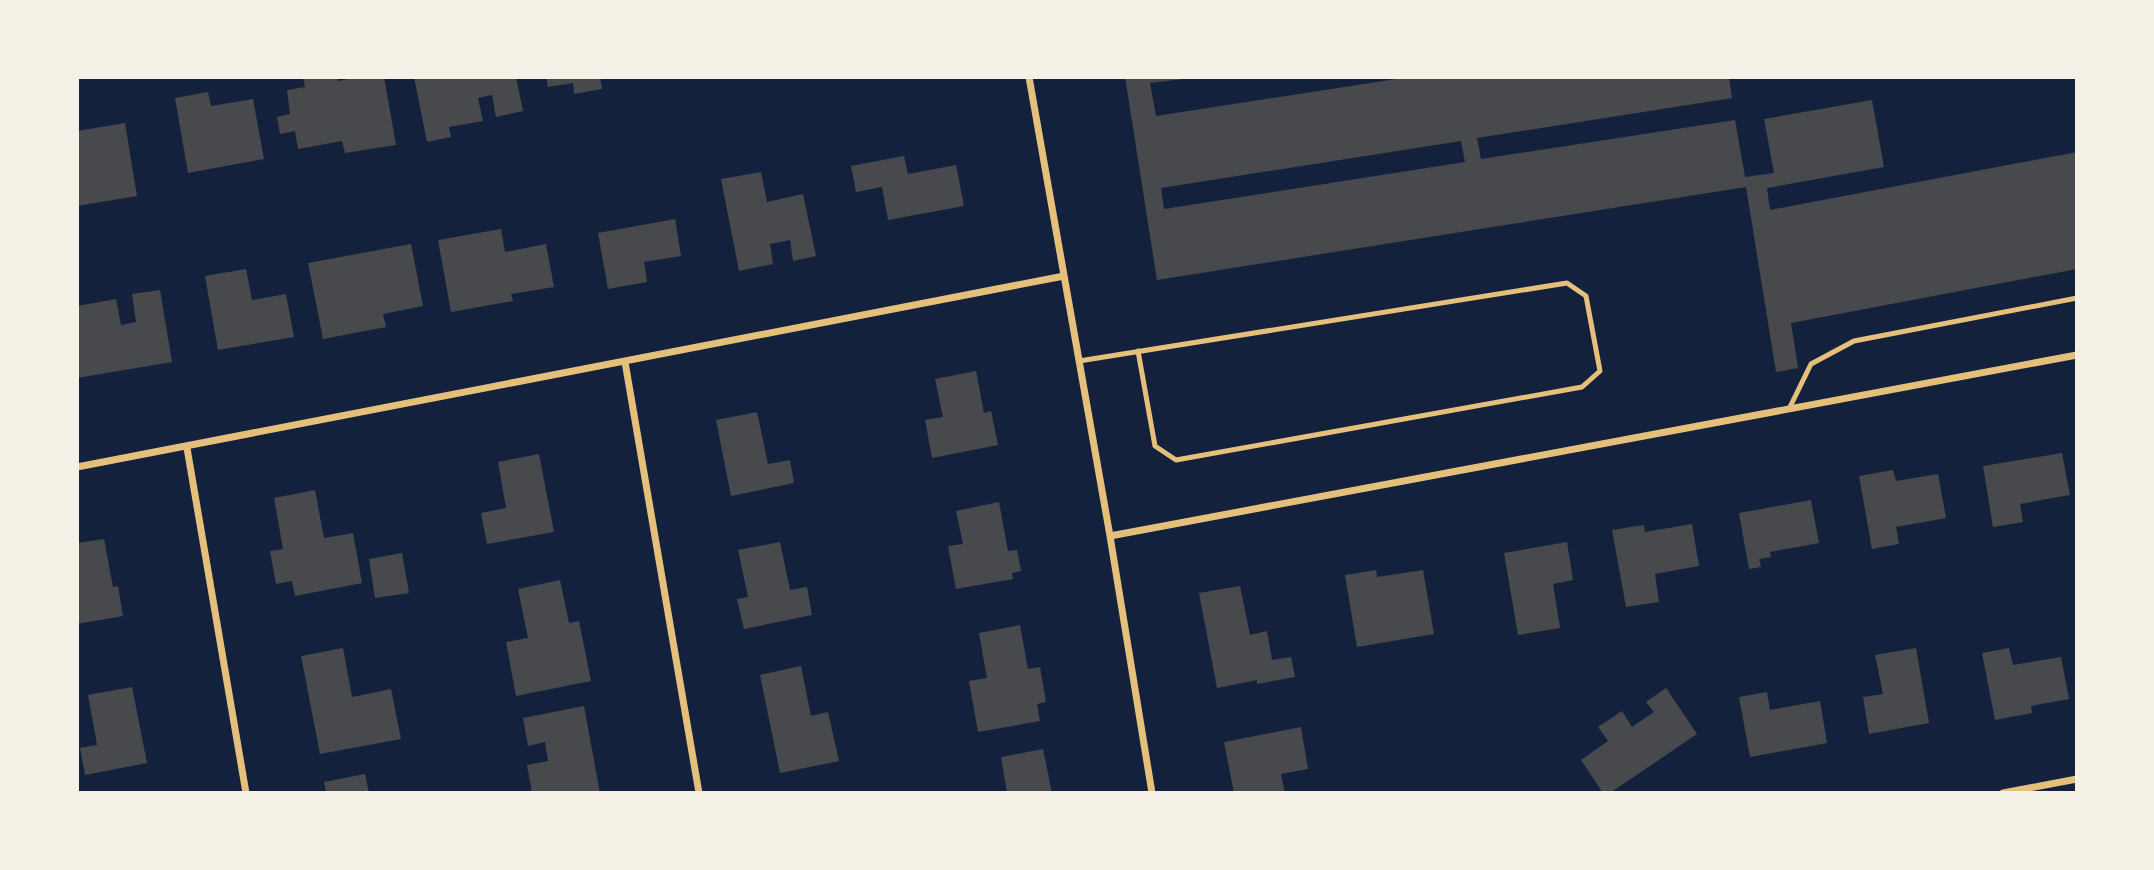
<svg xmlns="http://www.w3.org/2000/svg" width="2154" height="870" viewBox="0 0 2154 870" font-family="Merriweather,serif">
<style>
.building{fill:#48494c;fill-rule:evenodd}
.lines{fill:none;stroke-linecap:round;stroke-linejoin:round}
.service{stroke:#e5c07b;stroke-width:5}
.minor{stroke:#e5c07b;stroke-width:7}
</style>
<rect width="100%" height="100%" fill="#14213d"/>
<path class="building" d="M303,77H337L338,81L359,77H384L396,145L345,153L342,141L298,149L295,131L280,134L277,117L290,114L287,90L305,87Z
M414,77H516L523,111L496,117L492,95L478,98L483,121L449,127L451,137L427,142Z
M546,77H600L602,89L574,94L573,83L548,87Z
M1125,77H1183V79L1150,83L1156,116L1409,77H1729L1732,98L1477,138L1481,159L1735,120L1745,177L1774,173L1764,119L1872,100L1884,167L1767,188L1770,210L2077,152V269L1791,323L1798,368L1776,372L1746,187L1157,280ZM1461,141L1465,162L1164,209L1161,188Z
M208,92L211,106L253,99L264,159L188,173L175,98Z
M125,123L137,196L77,206V131Z
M904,156L908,174L956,165L964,206L888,220L882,187L856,192L851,166Z
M761,172L767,202L803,194L816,256L793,261L790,240L770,244L773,264L739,271L721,179Z
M675,219L681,256L644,262L647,282L608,289L598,233Z
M501,229L505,252L546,244L554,287L511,294L513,301L451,312L438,240Z
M411,244L423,306L383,314L386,327L323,339L308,263Z
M246,269L252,300L286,294L294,337L218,350L205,276Z
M160,290L172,362L77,378V306L116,299L121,325L136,322L132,294Z
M976,371L984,413L991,411L998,445L932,458L925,420L943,417L935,379Z
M757,412L768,464L790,460L794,483L731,496L716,420Z
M2062,453L2070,495L2020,504L2023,522L1993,527L1983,466Z
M539,454L554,532L487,544L481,513L506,508L498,462Z
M1893,470L1896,481L1938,474L1946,518L1896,527L1899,544L1872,549L1859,476Z
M315,490L324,538L353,533L362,583L295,596L292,581L276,584L270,551L283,549L274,498Z
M1811,500L1819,543L1770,552L1771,557L1759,559L1761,567L1749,569L1739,513Z
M999,502L1008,551L1017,550L1021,571L1012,573L1013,579L956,589L948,546L963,544L956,511Z
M1692,524L1699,566L1655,574L1659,602L1626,607L1612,530L1644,525L1645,532Z
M104,539L113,587L118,586L123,616L77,624V543Z
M780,542L790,590L807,587L812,615L744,629L737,599L748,597L738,550Z
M1567,542L1573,580L1553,584L1560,628L1518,635L1504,553Z
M402,553L409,593L375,598L369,559Z
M1376,570L1377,577L1423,570L1434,634L1357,647L1345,575Z
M560,580L569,623L579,621L591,681L516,696L506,642L528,638L518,589Z
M1240,586L1250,635L1267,631L1272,660L1291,657L1295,677L1257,684V680L1217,688L1199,593Z
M1020,625L1028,669L1040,667L1046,702L1037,704L1040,721L978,732L969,681L987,678L979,633Z
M343,648L352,697L391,689L401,739L320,754L301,656Z
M1916,648L1929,723L1869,734L1863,697L1883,694L1875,655Z
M2009,648L2013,665L2061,657L2069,699L2031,706L2032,713L1995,720L1982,653Z
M801,666L811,716L828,712L839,761L780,773L760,675Z
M132,687L147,763L85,775L80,748L97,745L88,695Z
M1666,688L1697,734L1610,793H1603L1581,760L1608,741L1598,727L1622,711L1632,727L1654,712L1646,702Z
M1767,692L1770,710L1820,701L1827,743L1750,757L1739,697Z
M584,706L600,793H532L527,765L548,761L545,742L528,746L523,718Z
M1301,727L1308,769L1281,774L1285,793H1234L1224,742Z
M1043,749L1052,793H1007L1001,757Z
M365,774L369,793H326L324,782Z"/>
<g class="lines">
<path class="service" d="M1079,361L1567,283L1586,296L1600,371L1582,387L1176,460L1155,446L1138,351
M1789,409L1811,364L1854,341L2077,298"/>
<path class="minor" d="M1029,77L1110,536L1152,793
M625,362L699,793
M187,448L246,793
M77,467L1064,276
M1110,536L2077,355
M2003,793L2077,779"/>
</g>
<rect width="2154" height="870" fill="none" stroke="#f6f1e7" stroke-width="158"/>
</svg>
